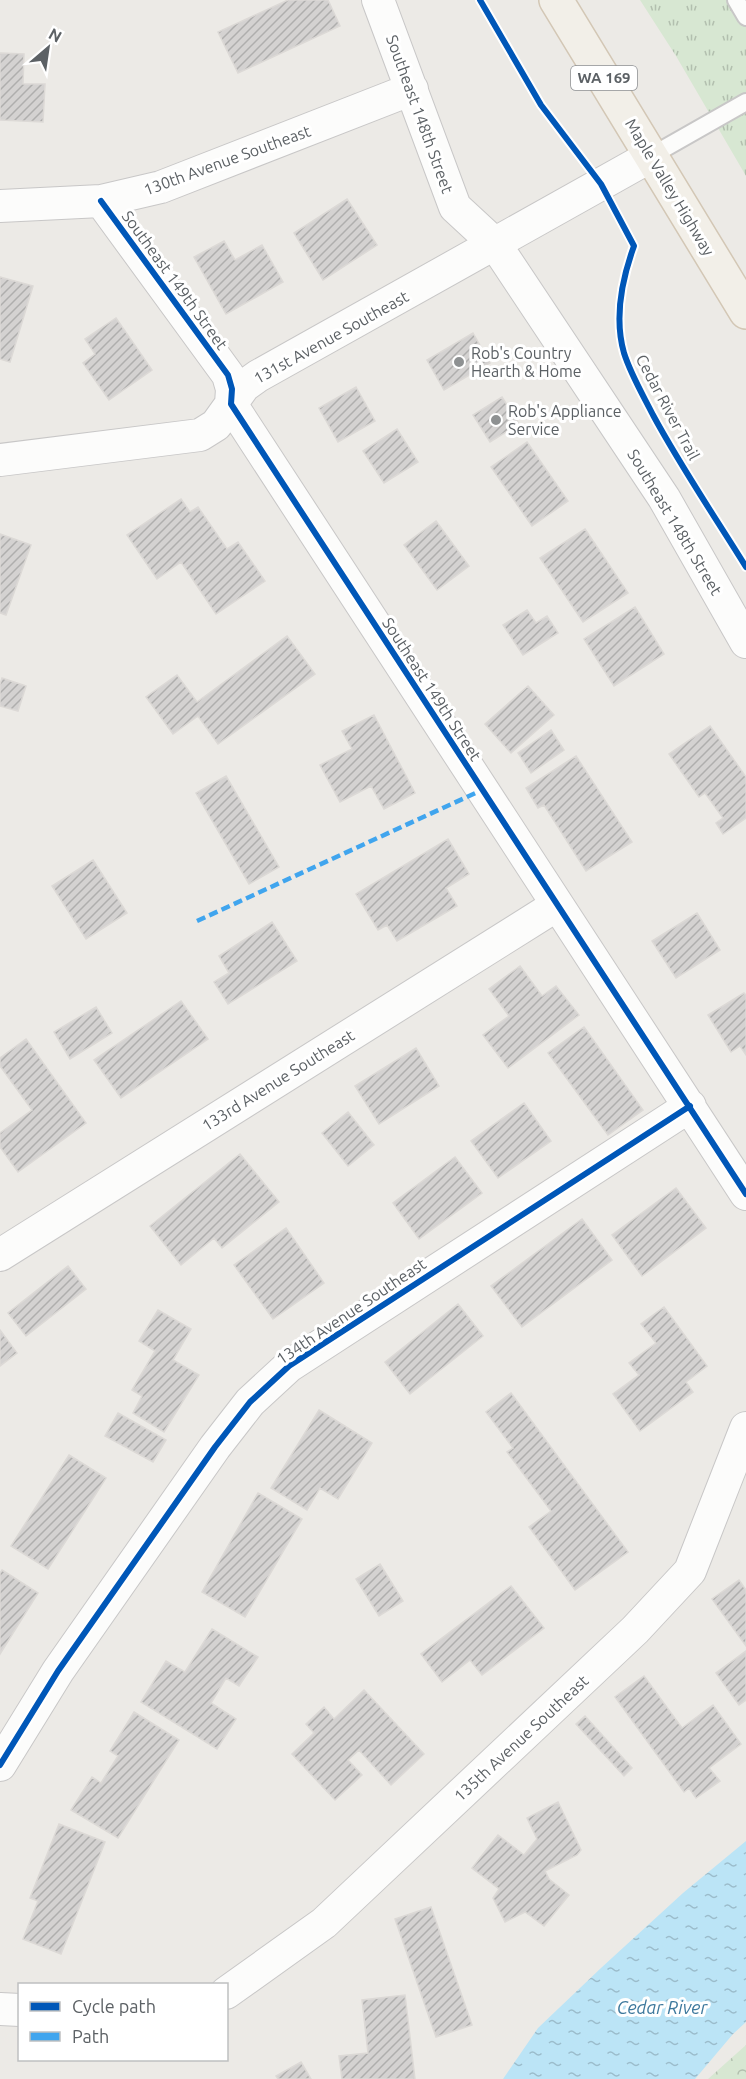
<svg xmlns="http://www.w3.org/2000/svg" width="746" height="2079" viewBox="0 0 746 2079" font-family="Ubuntu,sans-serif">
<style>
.grass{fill:url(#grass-tufts)}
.forest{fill:url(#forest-crowns)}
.water{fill:url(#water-ripples)}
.building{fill:url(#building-hatch);stroke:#dcd9d6;stroke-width:1.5}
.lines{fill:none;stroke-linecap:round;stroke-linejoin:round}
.lane-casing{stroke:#c8c7c7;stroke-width:20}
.street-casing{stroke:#c8c7c7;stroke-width:34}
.primary-casing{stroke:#d3c7b5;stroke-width:36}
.lane{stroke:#fcfcfb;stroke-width:16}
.street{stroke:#fcfcfb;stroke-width:32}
.primary{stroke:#f2efe8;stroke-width:33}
.quiet{stroke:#40a5ee;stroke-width:4.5;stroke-dasharray:9 4.5;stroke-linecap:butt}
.cycleway-casing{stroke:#fff;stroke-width:10}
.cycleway{stroke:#0057b8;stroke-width:6}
.poi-dot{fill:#8e9192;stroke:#fff;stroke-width:2}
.labels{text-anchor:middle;stroke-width:6;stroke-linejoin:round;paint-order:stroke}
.shield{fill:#fff;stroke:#8d9093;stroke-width:1.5}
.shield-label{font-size:15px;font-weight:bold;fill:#5c6165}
.street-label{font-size:16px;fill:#5c6165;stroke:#fff}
.poi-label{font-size:16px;fill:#5c6165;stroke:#fff;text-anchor:start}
.water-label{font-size:18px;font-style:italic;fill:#3e799d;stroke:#fff}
</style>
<defs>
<pattern id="grass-tufts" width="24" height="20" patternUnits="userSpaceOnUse" patternTransform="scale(1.5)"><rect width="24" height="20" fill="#d7e7d2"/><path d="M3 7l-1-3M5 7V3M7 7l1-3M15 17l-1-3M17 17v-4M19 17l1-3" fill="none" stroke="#b2bfae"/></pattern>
<pattern id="forest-crowns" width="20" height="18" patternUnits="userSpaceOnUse" patternTransform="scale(1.5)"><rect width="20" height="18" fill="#d7e7d2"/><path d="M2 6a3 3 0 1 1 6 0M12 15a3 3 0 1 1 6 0" fill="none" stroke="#b2bfae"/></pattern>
<pattern id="water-ripples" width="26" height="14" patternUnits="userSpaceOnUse" patternTransform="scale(1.5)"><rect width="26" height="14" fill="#bbe4f6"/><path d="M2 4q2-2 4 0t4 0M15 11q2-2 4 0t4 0" fill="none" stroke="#9bbccb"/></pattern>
<pattern id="building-hatch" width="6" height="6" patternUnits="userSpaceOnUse" patternTransform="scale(1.5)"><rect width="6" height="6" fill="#d4d2d1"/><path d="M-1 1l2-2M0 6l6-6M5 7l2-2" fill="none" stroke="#afaead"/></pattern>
</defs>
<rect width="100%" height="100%" fill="#eceae6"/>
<path class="grass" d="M640,0H746V176L676,56Z"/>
<path class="forest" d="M746,2045V2079H708Z"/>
<path class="water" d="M746,1841V2022L733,2034L695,2079H503L538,2028L601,1968L683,1893Z"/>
<path class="building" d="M288,0H328L340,26L238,73L218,32Z
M0,53L24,54L23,84H45L43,122L0,120Z
M347,199L377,245L323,280L294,233Z
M224,241L235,260L262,245L283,282L226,314L194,257Z
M0,277L33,286L10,362L0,359Z
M116,318L152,370L109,400L83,363L95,354L85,339Z
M473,333L490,363L444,390L427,360Z
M356,387L375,421L338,442L319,408Z
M502,397L519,424L490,442L473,415Z
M397,429L418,462L384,483L363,451Z
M527,442L568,501L532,526L491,467Z
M181,499L190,512L198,507L227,549L238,542L265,581L216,614L181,562L157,579L127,535Z
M436,521L469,566L437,590L404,545Z
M585,529L628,593L583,622L540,558Z
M0,534L31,545L6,615L0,613Z
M635,607L664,654L614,686L584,639Z
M527,610L536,623L547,616L558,633L523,655L503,625Z
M287,636L315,674L218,744L198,716L173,734L146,697L177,675L197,702Z
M2,678L26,686L18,711L0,706V684Z
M528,686L554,715L511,753L485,724Z
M374,715L415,793L384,809L371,786L340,802L320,765L352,749L342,731Z
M710,726L746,777V818L723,834L716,823L723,818L705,793L699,797L669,754Z
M551,730L564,750L531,773L518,753Z
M576,756L632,842L586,871L544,805L538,808L526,788Z
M226,776L279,867L249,884L196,793Z
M448,839L469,874L446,888L457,906L397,941L387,925L378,930L356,894Z
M93,860L127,913L86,939L52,886Z
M697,913L720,950L676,978L652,941Z
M272,922L297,961L228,1004L214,982L229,973L219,956Z
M520,966L542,996L556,986L579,1015L508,1068L483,1035L509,1016L489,989Z
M744,993L746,995V1055L740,1046L731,1052L708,1015Z
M181,1001L208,1039L121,1098L94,1060Z
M96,1007L112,1033L70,1059L54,1032Z
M584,1027L643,1110L608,1135L548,1053Z
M26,1039L86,1123L18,1172L0,1147V1133L32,1110L0,1066V1058Z
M416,1048L439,1086L379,1124L355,1086Z
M524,1103L551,1141L498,1178L471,1141Z
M348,1112L374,1145L348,1166L322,1133Z
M240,1154L279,1202L222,1248L214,1238L181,1265L150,1226Z
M455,1157L482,1193L419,1239L393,1203Z
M676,1188L706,1228L642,1276L612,1235Z
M582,1219L612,1260L522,1327L491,1286Z
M286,1228L324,1283L273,1319L234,1265Z
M68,1266L86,1289L26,1336L8,1313Z
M458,1304L483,1336L410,1394L385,1362Z
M664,1307L707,1366L686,1382L693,1392L640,1431L613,1394L639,1375L629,1363L656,1343L641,1324Z
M158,1310L191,1329L173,1360L199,1375L164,1432L133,1413L142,1396L132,1390L155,1351L139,1341Z
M0,1330L17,1353L0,1366Z
M511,1393L628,1552L575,1590L529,1527L551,1511L507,1452L513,1448L486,1412Z
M319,1410L372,1443L338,1499L320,1488L307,1510L271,1488Z
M118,1413L166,1440L153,1462L105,1436Z
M69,1455L106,1478L48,1569L11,1546Z
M258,1493L302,1519L245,1617L202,1592Z
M380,1564L403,1601L379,1616L356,1579Z
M2,1570L38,1593L0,1654V1573Z
M739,1580L746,1590V1646L712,1599Z
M511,1586L544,1628L482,1675L470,1660L442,1682L421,1654Z
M212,1629L258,1657L239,1686L226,1678L211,1703L236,1719L217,1749L141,1702L166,1661L185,1672Z
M746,1651V1700L739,1705L716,1673Z
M644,1676L682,1728L713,1705L741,1744L709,1768L720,1781L696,1798L689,1788L684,1792L615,1697Z
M364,1690L424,1754L391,1785L359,1750L348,1760L362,1775L335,1800L292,1754L314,1733L306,1724L324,1707L334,1719Z
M134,1712L179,1740L118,1838L71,1810L92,1777L101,1783L118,1756L110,1751Z
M585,1716L632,1768L624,1776L576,1724Z
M558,1802L581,1850L577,1855L545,1871L549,1879L569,1895L544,1926L525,1912L505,1922L493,1898L499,1889L472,1868L498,1835L524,1855L537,1839L527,1818Z
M59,1824L105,1842L61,1954L23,1939L38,1901L30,1898Z
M431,1907L472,2025L436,2037L395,1919Z
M405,1995L415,2079H342L339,2056L368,2053L362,2000Z
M301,2062L311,2079H278L276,2076Z"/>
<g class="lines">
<g class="lane-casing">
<path id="lane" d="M736,0L746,17
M651,156L746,102"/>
</g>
<g class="street-casing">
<path id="street" d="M378,0L455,207L495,244L664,498L746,642
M101,201L228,375L232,389L231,404L746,1194
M0,206L101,201L161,187L412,89
M0,460L200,435L216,425L244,386L258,376L651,156
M0,1255L557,905
M0,1765L58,1671L215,1447L250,1402L289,1366L690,1106
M226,1993L324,1923L635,1630L690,1571L746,1428
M0,2009L20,2010"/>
</g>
<g class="primary-casing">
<path id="primary" d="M556,0L746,312"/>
</g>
<use href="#lane" class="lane"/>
<use href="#street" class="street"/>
<use href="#primary" class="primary"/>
<path class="quiet" d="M197,921L482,790"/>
<g class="cycleway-casing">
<path id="cycleway" d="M480,0L541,105L601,184L634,246C622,279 614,318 624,353C631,375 643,395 653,415C681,467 715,517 746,567
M101,201L228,375L232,389L231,404L746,1194
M0,1765L58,1671L215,1447L250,1402L289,1366L690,1106"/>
</g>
<use href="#cycleway" class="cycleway"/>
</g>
<g class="poi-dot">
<circle cx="459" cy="362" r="6"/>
<circle cx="496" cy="420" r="6"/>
</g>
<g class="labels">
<rect class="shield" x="571" y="66" width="66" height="24" rx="4.5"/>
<g class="shield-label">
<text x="604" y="83">WA 169</text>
</g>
<g class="street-label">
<text transform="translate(420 114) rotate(70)" y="6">Southeast 148th Street</text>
<text transform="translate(227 160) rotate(-20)" y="6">130th Avenue Southeast</text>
<text transform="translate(670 187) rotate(59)" y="6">Maple Valley Highway</text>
<text transform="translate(175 280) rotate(54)" y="6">Southeast 149th Street</text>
<text transform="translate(331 337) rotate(-29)" y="6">131st Avenue Southeast</text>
<text transform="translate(668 407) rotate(62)" y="6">Cedar River Trail</text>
<text transform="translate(675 522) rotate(59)" y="6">Southeast 148th Street</text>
<text transform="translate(432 689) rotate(57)" y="6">Southeast 149th Street</text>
<text transform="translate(278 1080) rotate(-32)" y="6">133rd Avenue Southeast</text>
<text transform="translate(351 1311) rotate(-34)" y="6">134th Avenue Southeast</text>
<text transform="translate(521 1738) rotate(-43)" y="6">135th Avenue Southeast</text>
</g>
<g class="poi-label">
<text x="471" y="359">Rob's Country<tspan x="471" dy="18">Hearth &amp; Home</tspan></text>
<text x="508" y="417">Rob's Appliance<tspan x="508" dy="18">Service</tspan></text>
</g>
<g class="water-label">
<text x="662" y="2014">Cedar River</text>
</g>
</g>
<rect x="18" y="1983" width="210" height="78" fill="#ffffff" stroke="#bec0c1" stroke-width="1.5"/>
<rect x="30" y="2002" width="30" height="9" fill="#0057b8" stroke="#bec0c1" stroke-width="1.5"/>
<text x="72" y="2013" font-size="18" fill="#5c6165">Cycle path</text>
<rect x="30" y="2032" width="30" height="9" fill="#40a5ee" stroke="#bec0c1" stroke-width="1.5"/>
<text x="72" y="2043" font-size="18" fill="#5c6165">Path</text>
<g transform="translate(48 48) rotate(29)" stroke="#ffffff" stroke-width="4.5" paint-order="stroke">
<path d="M0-4.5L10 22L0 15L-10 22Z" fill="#5c6165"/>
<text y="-9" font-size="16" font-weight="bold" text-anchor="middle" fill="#5c6165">N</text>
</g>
</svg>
